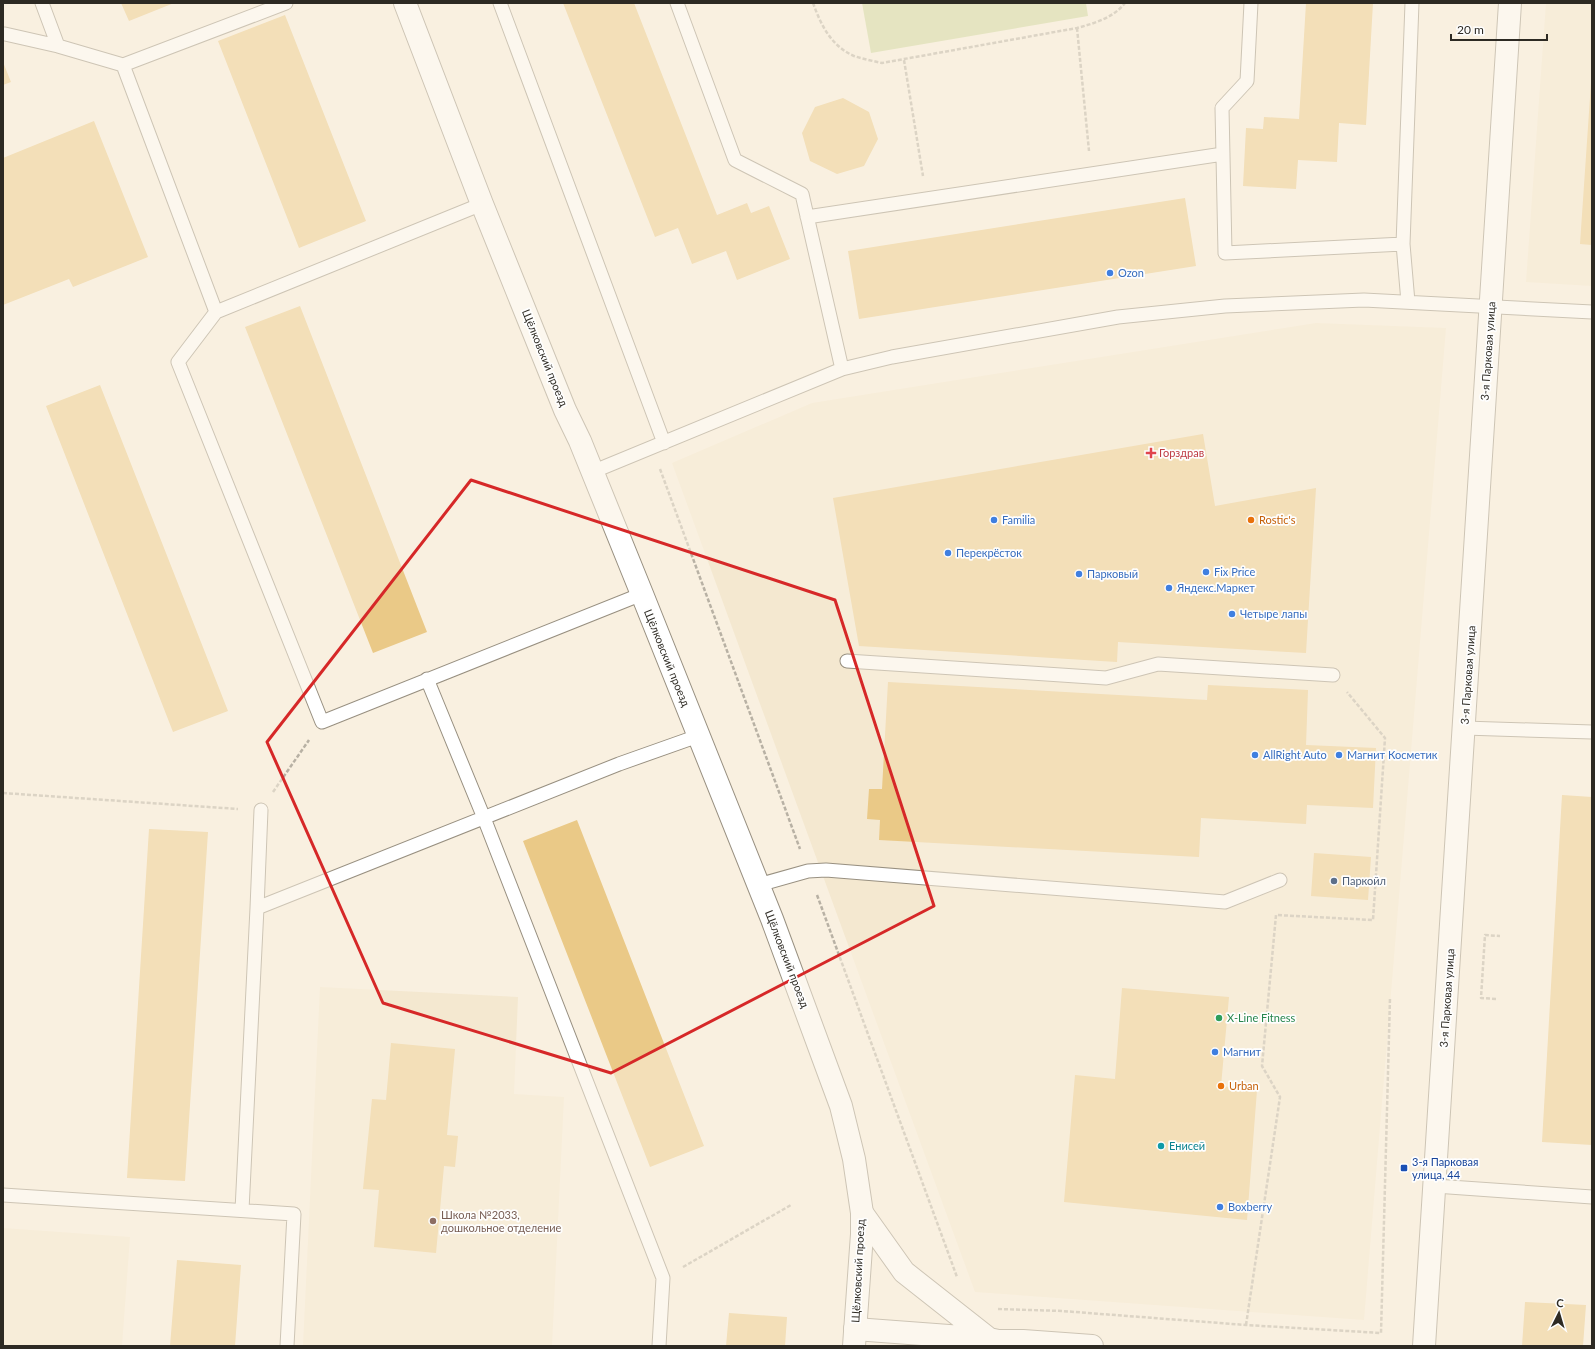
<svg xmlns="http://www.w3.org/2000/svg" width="1595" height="1349" viewBox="0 0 1595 1349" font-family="Lato,sans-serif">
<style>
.built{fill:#f4e8d0}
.green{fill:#ccd69c}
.building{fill:#eac987}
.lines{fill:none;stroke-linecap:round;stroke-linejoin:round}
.service-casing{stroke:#989081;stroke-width:15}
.minor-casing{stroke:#989081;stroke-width:24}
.tertiary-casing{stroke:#989081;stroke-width:24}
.path{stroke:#b8b1a4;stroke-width:2.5;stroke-dasharray:4 2;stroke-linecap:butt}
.service{stroke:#fff;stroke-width:13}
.minor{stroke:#fff;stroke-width:22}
.tertiary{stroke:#fff;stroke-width:22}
.marked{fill:none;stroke:#d62828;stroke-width:3;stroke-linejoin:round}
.shop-dot{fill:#3f7fe0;stroke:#fefefe;stroke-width:1.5}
.health-dot{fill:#e0444e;stroke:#fefefe;stroke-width:1.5}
.food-dot{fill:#e8710a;stroke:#fefefe;stroke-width:1.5}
.service-dot{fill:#5c6f8a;stroke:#fefefe;stroke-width:1.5}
.leisure-dot{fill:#2e9e5b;stroke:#fefefe;stroke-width:1.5}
.culture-dot{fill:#0f9aa8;stroke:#fefefe;stroke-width:1.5}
.transit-dot{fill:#1a4fb4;stroke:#fefefe;stroke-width:1.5}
.education-dot{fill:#8d6e63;stroke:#fefefe;stroke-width:1.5}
.labels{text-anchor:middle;stroke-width:3.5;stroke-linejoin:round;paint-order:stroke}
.shop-label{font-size:11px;fill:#366cbe;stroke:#fefefe;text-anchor:start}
.street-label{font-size:11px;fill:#2d2a23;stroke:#fefefe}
.health-label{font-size:11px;fill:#be3a42;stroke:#fefefe;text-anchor:start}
.food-label{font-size:11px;fill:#c56008;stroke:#fefefe;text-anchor:start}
.service-label{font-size:11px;fill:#4e5e75;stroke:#fefefe;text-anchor:start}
.leisure-label{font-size:11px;fill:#27864d;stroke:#fefefe;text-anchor:start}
.culture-label{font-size:11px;fill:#0d838f;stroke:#fefefe;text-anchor:start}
.transit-label{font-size:11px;fill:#164399;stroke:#fefefe;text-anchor:start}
.education-label{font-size:11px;fill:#785e54;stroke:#fefefe;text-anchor:start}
</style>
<rect width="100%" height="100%" fill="#f9f0e0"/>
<path class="built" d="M1546,3H1592V286L1526,282Z
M1316,323L1446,328L1364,1320L975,1292L672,463L812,403Z
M320,987L518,997L514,1094L564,1097L552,1346H303Z
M3,1228L130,1237L122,1346H3Z"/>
<path class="green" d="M862,3H1086L1088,16L871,53Z"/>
<path class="building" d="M121,3H174L129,21Z
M563,3H634L717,215L747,203L751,213L769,206L790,259L737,280L726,251L692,264L678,228L655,237Z
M1306,3H1373L1366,125L1339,123L1337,162L1298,160L1296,189L1243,186L1246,128L1263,129L1264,117L1299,119Z
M285,15L366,221L299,248L218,41Z
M3,62L11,82L3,85Z
M1591,83H1592V245L1580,244Z
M843,98L869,112L878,139L864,166L837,174L810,161L802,133L815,107Z
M94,121L148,257L73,287L69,279L3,305V158Z
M1185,198L1196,266L859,319L848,251Z
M300,306L427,632L373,653L245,327Z
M100,385L228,711L173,732L46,406Z
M1203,434L1215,506L1316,488L1306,653L1118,642L1117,662L859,646L833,498Z
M888,682L1207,700L1208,685L1308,690L1306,745L1376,748L1373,808L1307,805L1306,824L1201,818L1199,857L879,840L880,820L867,819L869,789H882Z
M1562,795L1592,797V1145L1542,1142Z
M577,820L704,1146L650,1167L523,841Z
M149,829L208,832L185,1181L127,1178Z
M1314,853L1371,857L1368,900L1311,896Z
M1122,988L1229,997L1221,1086L1257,1090L1247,1220L1064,1202L1075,1075L1115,1079Z
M391,1043L455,1049L447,1135L458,1136L455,1167L444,1166L436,1253L374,1247L379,1190L363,1189L372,1099L386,1100Z
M177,1260L241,1265L235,1346H170Z
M1525,1302L1586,1305L1583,1346H1522Z
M729,1313L787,1317L785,1346H726Z"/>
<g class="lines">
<g class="service-casing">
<path id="service" d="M42,3L58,46L123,65L216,312L178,362L322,722L642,594
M500,3L664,443
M677,3L735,160L802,194L842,369
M1251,3L1247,81L1222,108L1225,253L1403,244L1408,302
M3,34H5L58,46
M123,65L286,3
M807,217L1223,154
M1403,244L1412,3
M216,312L482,204
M592,472L842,369L892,357L1118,317L1225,306L1364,300L1592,312
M847,661L1106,678L1158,664L1333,675
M427,679L484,818L663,1278L659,1346
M1464,728L1592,732
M758,885L808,871L826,870L1225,902L1280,880
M257,908L261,810
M1435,1186L1592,1197
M3,1195L294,1214L287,1346
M242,1210L257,908L619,764L698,736"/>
</g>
<g class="minor-casing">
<path id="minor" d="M862,1213L904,1272L989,1339
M855,1329L989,1339L998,1341H1023L1092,1346"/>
</g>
<g class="tertiary-casing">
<path id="tertiary" d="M405,3L482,204L565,410L580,441L642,594L772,919L841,1106L854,1159L862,1213V1234L854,1346
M1424,1346L1510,3"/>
</g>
<path class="path" d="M813,3C821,25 831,46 854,56C863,59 873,61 882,63L1077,28C1095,23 1113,18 1125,3
M1077,28L1089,151
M904,60L923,176
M660,469L800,849
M273,792L309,740
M3,793L238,809
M817,895L957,1277
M1496,999L1481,998L1485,935L1500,936
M683,1267L791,1205
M998,1309L1062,1311L1246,1325L1381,1333L1390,998
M1246,1325L1280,1097L1262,1066L1276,915L1373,920L1385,738L1347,692"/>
<use href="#service" class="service"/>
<use href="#minor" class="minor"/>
<use href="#tertiary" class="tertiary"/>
</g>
<path d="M0 0H1595V1349H0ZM471,480L835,600L934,906L611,1073L383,1003L267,742Z" fill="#f9f0e0" fill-opacity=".55" fill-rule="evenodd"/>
<path class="marked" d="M471,480L835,600L934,906L611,1073L383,1003L267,742Z"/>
<g class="shop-dot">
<circle cx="1110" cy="273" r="4"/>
<circle cx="994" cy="520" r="4"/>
<circle cx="948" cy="553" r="4"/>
<circle cx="1206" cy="572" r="4"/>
<circle cx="1079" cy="574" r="4"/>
<circle cx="1169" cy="588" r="4"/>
<circle cx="1232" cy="614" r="4"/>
<circle cx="1255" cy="755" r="4"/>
<circle cx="1339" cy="755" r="4"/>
<circle cx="1215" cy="1052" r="4"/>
<circle cx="1220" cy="1207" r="4"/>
</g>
<path class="health-dot" d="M1149 447h4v4h4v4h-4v4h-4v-4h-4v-4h4z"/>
<g class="food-dot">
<circle cx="1251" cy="520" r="4"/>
<circle cx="1221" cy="1086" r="4"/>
</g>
<circle class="service-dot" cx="1334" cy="881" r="4"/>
<circle class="leisure-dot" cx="1219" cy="1018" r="4"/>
<circle class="culture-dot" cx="1161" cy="1146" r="4"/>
<rect class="transit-dot" x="1400" y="1164" width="8" height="8" rx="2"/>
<circle class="education-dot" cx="433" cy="1221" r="4"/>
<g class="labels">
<g class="shop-label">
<text x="1118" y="277">Ozon</text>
<text x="1002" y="524">Familia</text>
<text x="956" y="557">Перекрёсток</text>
<text x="1214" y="576">Fix Price</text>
<text x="1087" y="578">Парковый</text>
<text x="1177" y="592">Яндекс.Маркет</text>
<text x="1240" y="618">Четыре лапы</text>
<text x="1263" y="759">AllRight Auto</text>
<text x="1347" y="759">Магнит Косметик</text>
<text x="1223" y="1056">Магнит</text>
<text x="1228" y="1211">Boxberry</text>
</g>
<g class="street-label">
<text transform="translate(1488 351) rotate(-86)" y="4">3-я Парковая улица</text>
<text transform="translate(545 358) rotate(68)" y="4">Щёлковский проезд</text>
<text transform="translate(667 658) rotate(68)" y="4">Щёлковский проезд</text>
<text transform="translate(1468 675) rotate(-86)" y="4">3-я Парковая улица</text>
<text transform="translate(787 959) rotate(69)" y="4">Щёлковский проезд</text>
<text transform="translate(1447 998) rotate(-86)" y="4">3-я Парковая улица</text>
<text transform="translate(858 1271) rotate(-87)" y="4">Щёлковский проезд</text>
</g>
<g class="health-label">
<text x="1159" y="457">Горздрав</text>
</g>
<g class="food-label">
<text x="1259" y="524">Rostic's</text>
<text x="1229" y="1090">Urban</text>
</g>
<g class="service-label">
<text x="1342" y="885">Паркойл</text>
</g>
<g class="leisure-label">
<text x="1227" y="1022">X-Line Fitness</text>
</g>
<g class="culture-label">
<text x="1169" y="1150">Енисей</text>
</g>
<g class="transit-label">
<text x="1412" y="1166">3-я Парковая<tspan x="1412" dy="13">улица, 44</tspan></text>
</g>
<g class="education-label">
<text x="441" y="1219">Школа №2033,<tspan x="441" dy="13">дошкольное отделение</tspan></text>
</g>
</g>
<rect width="1595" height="1349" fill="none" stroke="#2d2a23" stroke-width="8"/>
<g transform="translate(1559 1313) rotate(5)" stroke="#fefefe" stroke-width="3" paint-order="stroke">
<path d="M0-3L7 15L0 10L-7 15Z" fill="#2d2a23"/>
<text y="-6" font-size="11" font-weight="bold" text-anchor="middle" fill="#2d2a23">С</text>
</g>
<path d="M1451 34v6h96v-6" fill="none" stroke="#2d2a23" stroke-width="2"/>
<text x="1457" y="34" font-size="12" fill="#2d2a23" stroke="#fefefe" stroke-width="3" paint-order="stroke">20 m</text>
</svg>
